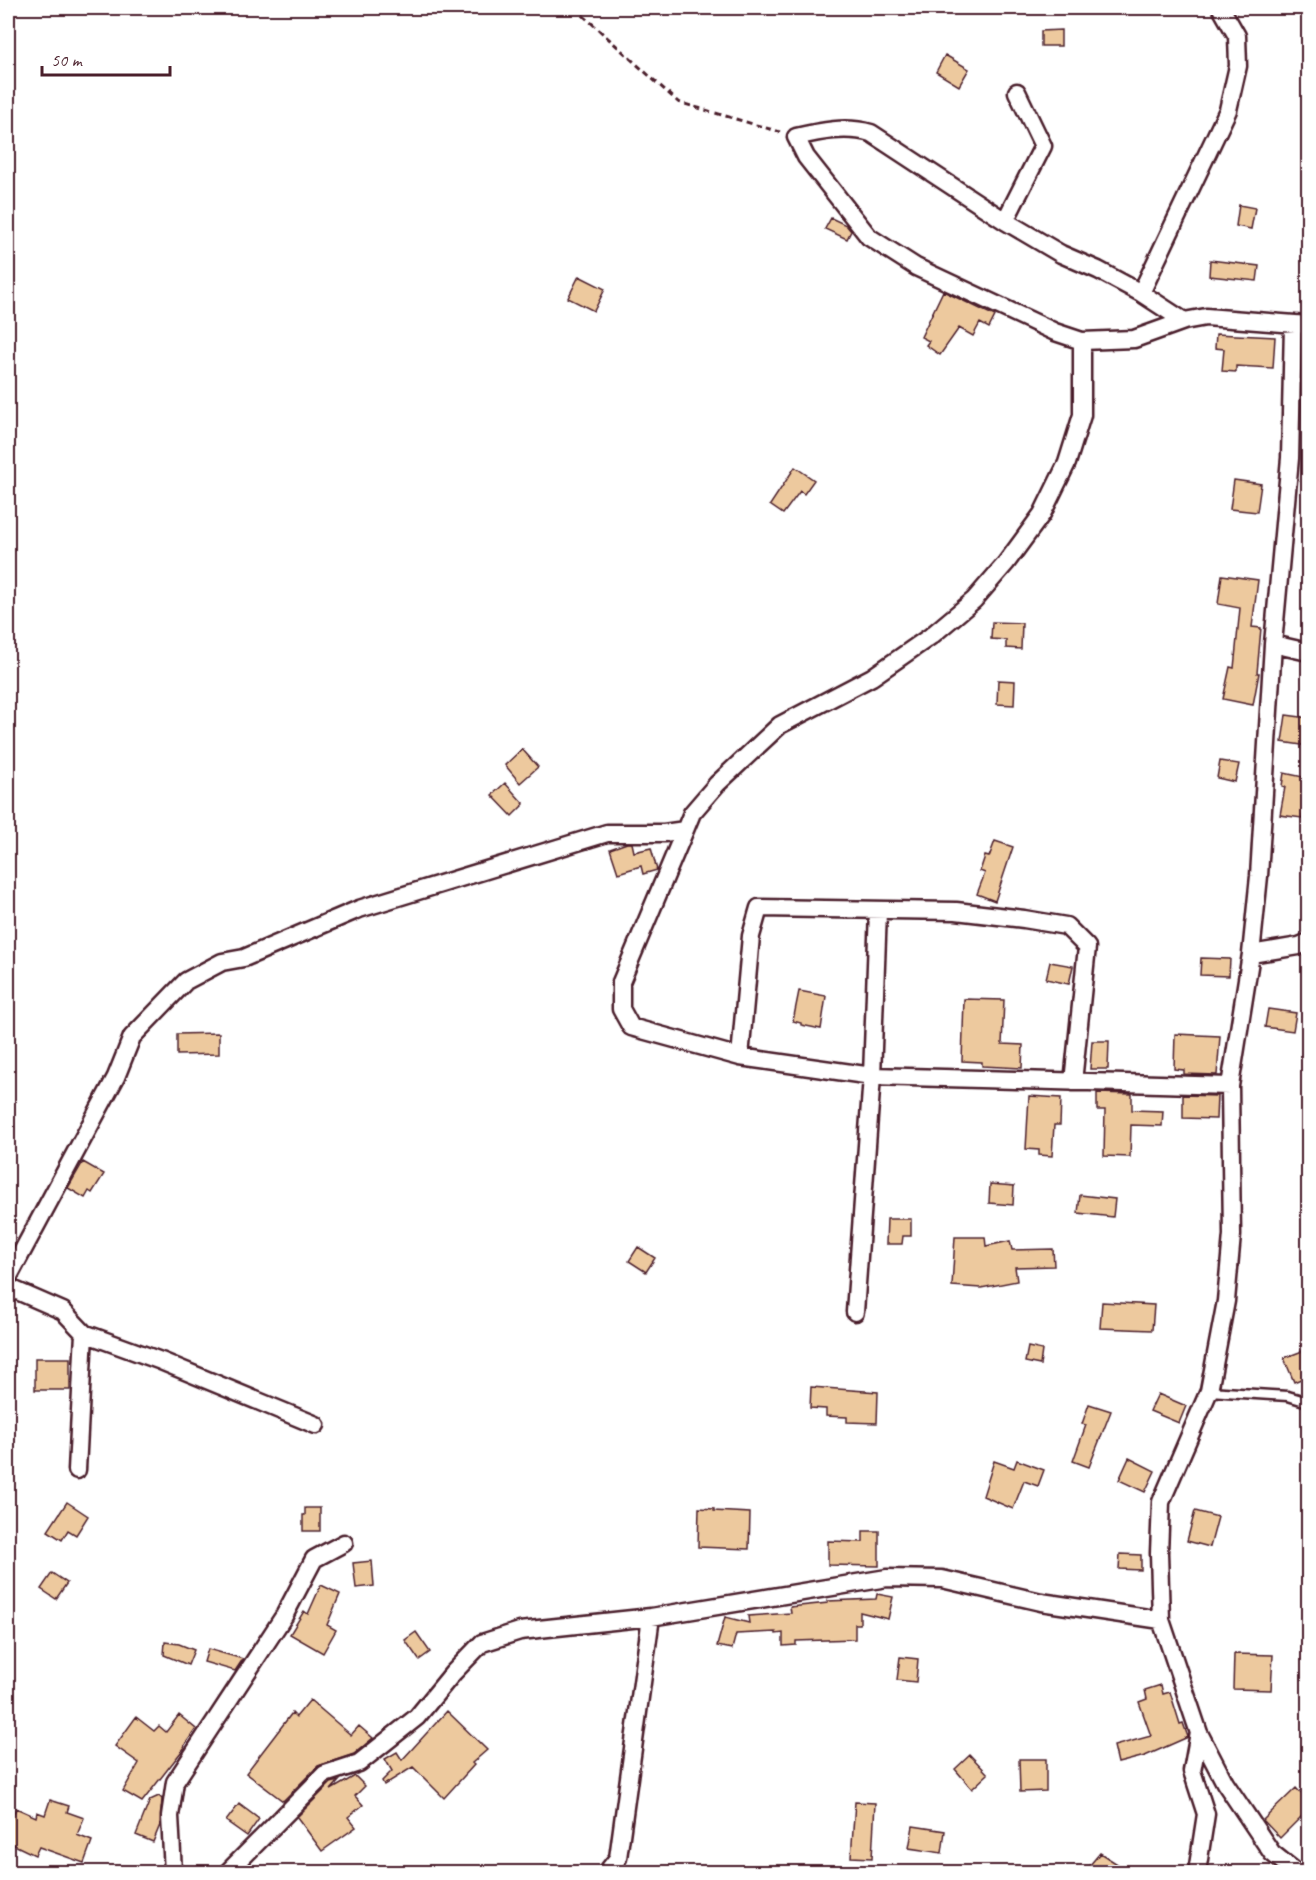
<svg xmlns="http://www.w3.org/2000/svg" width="1316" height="1880" viewBox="0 0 1316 1880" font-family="Caveat,sans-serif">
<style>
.building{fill:#edc99e;stroke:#4a1f2b;stroke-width:1.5}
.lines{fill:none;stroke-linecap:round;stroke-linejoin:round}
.service-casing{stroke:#4a1f2b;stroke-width:13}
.minor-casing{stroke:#4a1f2b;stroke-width:21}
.path{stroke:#4a1f2b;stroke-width:3;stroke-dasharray:6 4.5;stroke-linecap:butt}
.service{stroke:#fff;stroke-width:8}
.minor{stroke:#fff;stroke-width:16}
</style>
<rect width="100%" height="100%" fill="#fff"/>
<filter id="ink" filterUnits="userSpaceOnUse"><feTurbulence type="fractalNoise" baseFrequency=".0167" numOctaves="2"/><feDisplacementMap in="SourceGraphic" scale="12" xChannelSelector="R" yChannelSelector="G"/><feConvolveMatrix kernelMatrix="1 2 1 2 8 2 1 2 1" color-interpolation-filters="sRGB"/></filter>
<g filter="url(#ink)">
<path class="building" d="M1061,30V46H1041V31Z
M945,55L969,69L959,86L936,72Z
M1239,205L1255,208L1251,229L1236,226Z
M831,218L846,225L851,231L847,239L825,229Z
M1210,260L1259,266L1257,281L1209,276Z
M579,276L605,289L594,311L568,298Z
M943,291L995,316L989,328L980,323L973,336L959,328L940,355L926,345L929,341L921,337Z
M1216,334L1275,337L1273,368L1236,366V372L1222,371L1224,349L1215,348Z
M795,467L814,480L804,494L800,491L783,514L770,505Z
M1234,480L1261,484L1257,512L1230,509Z
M1222,575L1258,580L1252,627L1261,628L1257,673H1259L1253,705L1223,699L1230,667L1234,668L1240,608L1218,604Z
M992,622L1022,623L1021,649L1006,648V640L991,639Z
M998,680L1015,681L1014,705L997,704Z
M1286,715L1308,718V746L1282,742Z
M522,749L538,767L520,783L505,765Z
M1220,761L1239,764L1235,782L1217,778Z
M1284,773L1308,778L1302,818L1280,815L1285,787L1282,786Z
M505,783L524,804L512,816L492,795Z
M995,841L1013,847L995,901L977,894L985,873L980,871L985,856L989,857Z
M627,843H632L634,852L651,848L657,870L643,874L641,866L618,873L610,849Z
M1201,958L1230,959L1229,976L1200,975Z
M1050,962L1073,966L1069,984L1046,979Z
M799,991L826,996L821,1029L801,1025V1023L793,1021Z
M964,999L1004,1000L1002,1044L1023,1045L1022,1068L982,1066V1062L962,1061Z
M1268,1009L1296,1013L1293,1031L1265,1027Z
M219,1033V1054L177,1055V1034Z
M1175,1034L1220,1036L1217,1075L1184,1074V1070L1174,1069Z
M1092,1041H1109L1108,1069H1090Z
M1097,1093L1132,1094V1110L1163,1111L1162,1126L1131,1125L1130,1157L1104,1156L1105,1110H1097Z
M1183,1095L1217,1096L1216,1119L1183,1118Z
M1029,1096L1061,1098L1060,1125H1054L1052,1156L1039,1155V1150L1026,1149Z
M83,1162L104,1174L92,1193L89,1191L85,1198L68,1188Z
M990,1184L1014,1186L1013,1205L989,1203Z
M1080,1195L1115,1199L1113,1217L1078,1213Z
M887,1219H911V1236H903L902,1244H886Z
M955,1237H985L986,1246L1010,1241L1012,1250L1053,1249L1054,1266L1015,1267L1017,1281L981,1288L952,1286Z
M638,1247L655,1258L646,1272L629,1261Z
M1102,1302L1154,1305L1152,1330L1100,1328Z
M1028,1347L1042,1350L1040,1365L1025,1362Z
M1305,1350L1308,1358V1376L1294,1382L1284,1358Z
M35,1358H70V1390H35Z
M811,1387L878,1392L877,1423L847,1422V1417L826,1416V1409L810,1408Z
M1158,1394L1186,1406L1179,1423L1150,1411Z
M1089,1404L1111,1411L1089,1467L1073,1461L1086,1425L1082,1424Z
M1129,1458L1155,1471L1145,1492L1119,1480Z
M1017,1460L1044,1470L1038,1486L1024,1481L1013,1509L983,1496L994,1461L1014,1468Z
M67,1502L88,1516L76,1535L68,1530L62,1540L48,1531Z
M305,1508H320V1531H303V1515H305Z
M699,1508L714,1509V1511L750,1513L749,1549L698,1547Z
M1195,1511L1218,1517L1210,1547L1187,1541Z
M863,1531H879V1566L828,1565V1541L863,1542Z
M1120,1554L1141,1555V1570L1119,1569Z
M372,1561L374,1586L356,1588L353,1563Z
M52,1573L67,1583L56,1599L41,1589Z
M321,1585L340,1594L327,1625L336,1630L323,1653L290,1634L304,1611L308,1614Z
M877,1594L893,1597L888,1619L860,1612V1624H855V1639L796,1641V1645L783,1646V1633L776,1634V1632L736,1634L732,1649L717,1646L725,1617L749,1623L748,1616L791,1613L790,1607L828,1603V1601L876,1599Z
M416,1632L430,1652L419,1660L405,1640Z
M165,1642L179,1644L194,1650L188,1665L164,1655Z
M208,1649L243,1659L235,1671L204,1662Z
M1234,1654L1273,1655L1271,1690L1233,1689Z
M900,1657L918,1659L916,1682L897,1680Z
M1161,1685L1163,1694L1170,1692L1180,1724L1183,1723L1188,1737L1145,1756L1118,1763L1114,1746L1151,1736L1139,1702L1147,1699L1145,1690Z
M310,1700L351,1735L359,1726L373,1738L354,1754L318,1766L283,1801L246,1773L292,1713L296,1717Z
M447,1711L487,1750L472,1763L474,1765L444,1798L413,1767L384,1785L382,1781L392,1771L385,1759L397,1752L402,1760Z
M179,1715L196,1729L184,1746L185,1747L142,1802L123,1791L139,1763L115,1746L136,1717L154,1731L159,1726L166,1732Z
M970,1755L988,1774L972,1789L955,1769Z
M1019,1759H1046V1791L1020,1792Z
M355,1776L365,1786L355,1796L363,1805L348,1817L356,1827L322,1851L297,1817L331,1783L339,1781L331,1790Z
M1296,1788L1308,1801V1810L1280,1838L1263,1820Z
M159,1796L162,1799L160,1825L153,1842L136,1835L150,1800Z
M50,1800L69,1806L67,1812L84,1818L77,1835L92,1841L84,1863L39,1847L35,1855L8,1842V1828L16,1808L36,1817L37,1812L45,1815Z
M855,1802L875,1803L872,1858L851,1857Z
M239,1804L259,1819L247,1836L226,1821Z
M913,1826L945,1831L942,1853L909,1848Z
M1100,1853L1130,1872H1084Z"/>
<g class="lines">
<g class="service-casing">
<path id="service" d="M1209,1391L1288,1396L1308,1402"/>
</g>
<g class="minor-casing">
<path id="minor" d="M1005,221L1043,146L1017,92
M1141,293L1228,110L1238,66L1237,36L1221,8
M1184,321L1141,293L1098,270L1061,254L1005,221L871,133C846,126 821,131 796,137L806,157L869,237L916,267L1055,332L1082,341L1134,339L1184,321L1206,317L1308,325
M1293,325L1290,458L1273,644L1259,876L1251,954L1230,1086L1232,1235L1226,1301L1209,1391L1161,1502L1159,1553L1161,1620L1199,1733L1225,1783L1272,1853L1296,1872
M1273,644L1308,652
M685,830L621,982V1009L631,1027L740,1057L872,1076L1230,1086
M1251,954L1299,946L1308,942
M740,1057L751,936L759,908L956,911L1024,919L1066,926L1087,947L1073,1082
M8,1278L116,1077L132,1037L186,981L222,962L244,958L359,909L607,833H664L685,830L692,813L717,784L780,725L872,677L931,636L974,600L1006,563L1042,514L1067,463L1082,415V341
M8,1287L63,1311L84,1333L77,1470
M855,1312L872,1076L878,910
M84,1333L161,1361L316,1425
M173,1872L170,1816L175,1782L284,1616L314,1559L344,1543
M228,1872L325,1774L359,1763L417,1717L453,1673L482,1643L520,1631L651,1617L887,1578L942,1579L1041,1602L1161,1620
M607,1872L618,1858L651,1617
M1197,1872L1206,1814L1192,1771L1199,1733"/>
</g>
<path class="path" d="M575,8L678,102L780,132"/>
<use href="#service" class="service"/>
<use href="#minor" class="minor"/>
</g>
</g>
<rect width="1316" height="1880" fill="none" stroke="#fff" stroke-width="30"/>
<rect x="15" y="15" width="1286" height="1850" fill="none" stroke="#4a1f2b" stroke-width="2" filter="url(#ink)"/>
<path d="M42 66v9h128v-9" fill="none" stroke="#4a1f2b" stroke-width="3"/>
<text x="51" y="66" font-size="18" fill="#4a1f2b" stroke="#ffffff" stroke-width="4.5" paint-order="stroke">50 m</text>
</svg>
